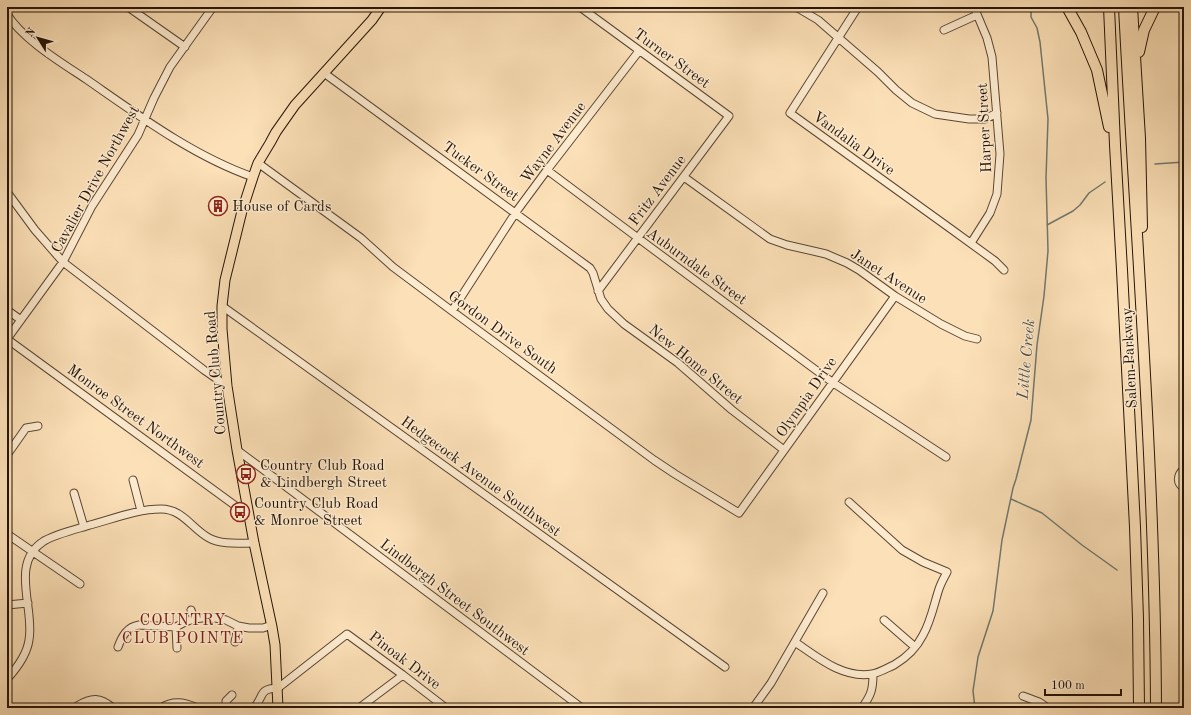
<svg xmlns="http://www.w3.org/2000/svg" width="1191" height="715" viewBox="0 0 1191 715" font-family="'Old Standard TT',serif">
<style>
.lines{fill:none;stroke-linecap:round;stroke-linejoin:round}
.stream{stroke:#6f786f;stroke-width:1.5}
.minor-casing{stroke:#5b4632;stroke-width:9}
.major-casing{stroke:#251306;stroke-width:11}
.highway-casing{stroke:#251306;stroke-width:12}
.minor{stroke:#fdebd0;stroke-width:7}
.major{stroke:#fce0b7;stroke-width:9}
.highway{stroke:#fce0b7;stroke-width:10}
.labels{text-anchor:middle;stroke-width:3;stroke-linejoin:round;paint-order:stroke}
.street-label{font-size:15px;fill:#251306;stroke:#fdebd0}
.poi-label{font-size:15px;fill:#251306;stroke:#fdebd0;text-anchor:start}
.water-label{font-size:16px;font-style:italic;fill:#504e43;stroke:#fdebd0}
.neighbourhood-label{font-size:16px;letter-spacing:1px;fill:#7a1f14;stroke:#fdebd0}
</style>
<rect width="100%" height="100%" fill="#fce0b7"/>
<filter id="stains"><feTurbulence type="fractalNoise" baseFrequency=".005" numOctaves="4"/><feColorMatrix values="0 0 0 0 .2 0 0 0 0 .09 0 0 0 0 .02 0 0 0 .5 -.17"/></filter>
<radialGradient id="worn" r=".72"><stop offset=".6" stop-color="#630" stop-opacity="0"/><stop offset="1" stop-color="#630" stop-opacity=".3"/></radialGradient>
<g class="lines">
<path class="stream" d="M1155,164L1184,162
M1047,225L1073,211L1080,205L1089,193L1105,182
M1011,499L1042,513L1082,545L1117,570
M975,708L973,691L978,657L993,611L1002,540L1013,488L1016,479L1031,420L1037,345L1044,296L1048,251L1046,178L1048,119L1040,42L1037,28L1031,17V7"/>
<g class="minor-casing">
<path id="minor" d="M128,7L185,47
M580,7L729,116L598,291
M796,7L818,20L878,72L896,90L912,103L935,114L969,119H985L997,113
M858,7L790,113L951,229L995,261L1004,270
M7,14C22,39 62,63 86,79C138,115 193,156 253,177
M944,30L977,15
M324,73L590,268L593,273L601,299L608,309L624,324L678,363L732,410L784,450
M258,163L361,238L393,267L452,311L654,460L675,474L739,513L895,296
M547,170L638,238L832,382L946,457
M684,177L770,239L787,245L826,254L847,263L859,270L895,296L941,324L965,336L977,339
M7,192L35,230L63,262L204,370L227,386
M971,243L990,213L997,194L1000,154L992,57L987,38L974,7
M222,306L725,667
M7,310L21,320
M452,311L516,212L547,170L639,51
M7,339L63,262L92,206L138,135L154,98L170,67L213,7
M7,339L248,515
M237,450L582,708
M7,455L26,428L38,426
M1184,469C1177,475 1176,483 1184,488
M133,480L141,511
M74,493L84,527
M7,534L80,584
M7,605L28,603
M191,610L194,619
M884,620L915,647
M176,627L177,648
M235,642L238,626
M795,642C817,657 843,679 872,674C879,673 887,668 894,665C906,658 917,647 923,635C931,621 934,604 939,589C941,583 944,578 947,572L923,562L902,550L849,502
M118,647C122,636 127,627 139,625L176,627L185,622L194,619L210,617L226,620L238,626L249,628H263L272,625
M7,679C17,668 27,654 29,640C35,608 9,563 44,541C56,534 77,529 90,525C113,519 137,509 161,509C183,509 192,529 209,538C222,545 239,543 254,543
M1023,696L1039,702L1048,708
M77,706C92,697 100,697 113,708
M161,708C173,700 185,702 197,708
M226,708V701L232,695
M254,708C265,695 258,689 278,688L347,634L403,675L446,708
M359,708L403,675
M753,708L771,683L823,593
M862,708C871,695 873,690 873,674"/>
</g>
<g class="major-casing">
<path id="major" d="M278,708L275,645L272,627L254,543L237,450L227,386L222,329V306L225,280L242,211L253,177L258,163L270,143L276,132L295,105L372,20L381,7"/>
</g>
<g class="highway-casing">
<path id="highway" d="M1067,7L1081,32L1097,70L1109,127
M1109,7L1115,145L1122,270L1135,527L1138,619L1139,708
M1124,7C1136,241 1155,474 1156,708
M1132,7L1140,138L1142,227
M1139,52L1144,30L1155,7"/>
</g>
<use href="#minor" class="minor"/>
<use href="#major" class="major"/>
<use href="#highway" class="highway"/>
</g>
<defs>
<g id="building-ring" transform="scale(1)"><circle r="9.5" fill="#fdebd0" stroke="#8f2418" stroke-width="1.5"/><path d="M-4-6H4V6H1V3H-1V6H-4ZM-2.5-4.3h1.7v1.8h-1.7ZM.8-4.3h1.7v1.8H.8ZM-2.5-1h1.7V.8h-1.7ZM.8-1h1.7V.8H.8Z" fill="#8f2418"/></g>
<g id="bus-ring" transform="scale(1)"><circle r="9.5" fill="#fdebd0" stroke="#8f2418" stroke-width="1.5"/><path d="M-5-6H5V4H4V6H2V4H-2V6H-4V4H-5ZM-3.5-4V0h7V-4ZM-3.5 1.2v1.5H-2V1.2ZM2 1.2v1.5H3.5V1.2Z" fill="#8f2418"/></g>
</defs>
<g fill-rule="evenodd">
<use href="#building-ring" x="218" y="206"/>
<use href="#bus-ring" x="246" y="474"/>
<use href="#bus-ring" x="240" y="512"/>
</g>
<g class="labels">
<g class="street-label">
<text transform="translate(672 58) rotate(36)" y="5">Turner Street</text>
<text transform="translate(984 128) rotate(-93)" y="5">Harper Street</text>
<text transform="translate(553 142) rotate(-53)" y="5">Wayne Avenue</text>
<text transform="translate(854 143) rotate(36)" y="5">Vandalia Drive</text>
<text transform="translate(481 171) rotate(36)" y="5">Tucker Street</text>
<text transform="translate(95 179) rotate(-61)" y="5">Cavalier Drive Northwest</text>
<text transform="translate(657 190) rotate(-53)" y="5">Fritz Avenue</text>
<text transform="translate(697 266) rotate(36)" y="5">Auburndale Street</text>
<text transform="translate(889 276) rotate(33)" y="5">Janet Avenue</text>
<text transform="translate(503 332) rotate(36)" y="5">Gordon Drive South</text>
<text transform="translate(1129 358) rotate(-93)" y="5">Salem Parkway</text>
<text transform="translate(696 364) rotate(39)" y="5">New Home Street</text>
<text transform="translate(215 373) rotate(-95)" y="5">Country Club Road</text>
<text transform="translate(806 397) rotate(-55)" y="5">Olympia Drive</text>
<text transform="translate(136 416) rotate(36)" y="5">Monroe Street Northwest</text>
<text transform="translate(481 476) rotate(36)" y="5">Hedgecock Avenue Southwest</text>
<text transform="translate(455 597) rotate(37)" y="5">Lindbergh Street Southwest</text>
<text transform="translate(405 660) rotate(37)" y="5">Pinoak Drive</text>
</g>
<g class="poi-label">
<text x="232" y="211">House of Cards</text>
<text x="260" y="470">Country Club Road<tspan x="260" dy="17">&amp; Lindbergh Street</tspan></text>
<text x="254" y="508">Country Club Road<tspan x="254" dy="17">&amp; Monroe Street</tspan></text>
</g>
<g class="water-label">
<text transform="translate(1025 359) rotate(-85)" y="6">Little Creek</text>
</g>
<g class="neighbourhood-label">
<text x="183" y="625">COUNTRY<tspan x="183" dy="18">CLUB POINTE</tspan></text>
</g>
</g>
<rect width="1191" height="715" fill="none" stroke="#fce0b7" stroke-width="24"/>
<rect x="8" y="8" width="1175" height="699" fill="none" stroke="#251306" stroke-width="2"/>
<rect x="12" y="12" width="1167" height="691" fill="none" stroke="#251306"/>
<g transform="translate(38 38) rotate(307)" stroke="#fdebd0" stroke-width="3" paint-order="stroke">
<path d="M0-3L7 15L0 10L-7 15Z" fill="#251306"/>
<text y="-6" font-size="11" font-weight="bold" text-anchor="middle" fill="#251306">N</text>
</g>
<path d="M1045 689v6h76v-6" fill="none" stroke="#251306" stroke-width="2"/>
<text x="1051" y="689" font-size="12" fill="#251306" stroke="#fdebd0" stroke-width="3" paint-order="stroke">100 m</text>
<rect width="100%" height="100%" filter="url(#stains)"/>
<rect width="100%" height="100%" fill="url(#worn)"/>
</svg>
